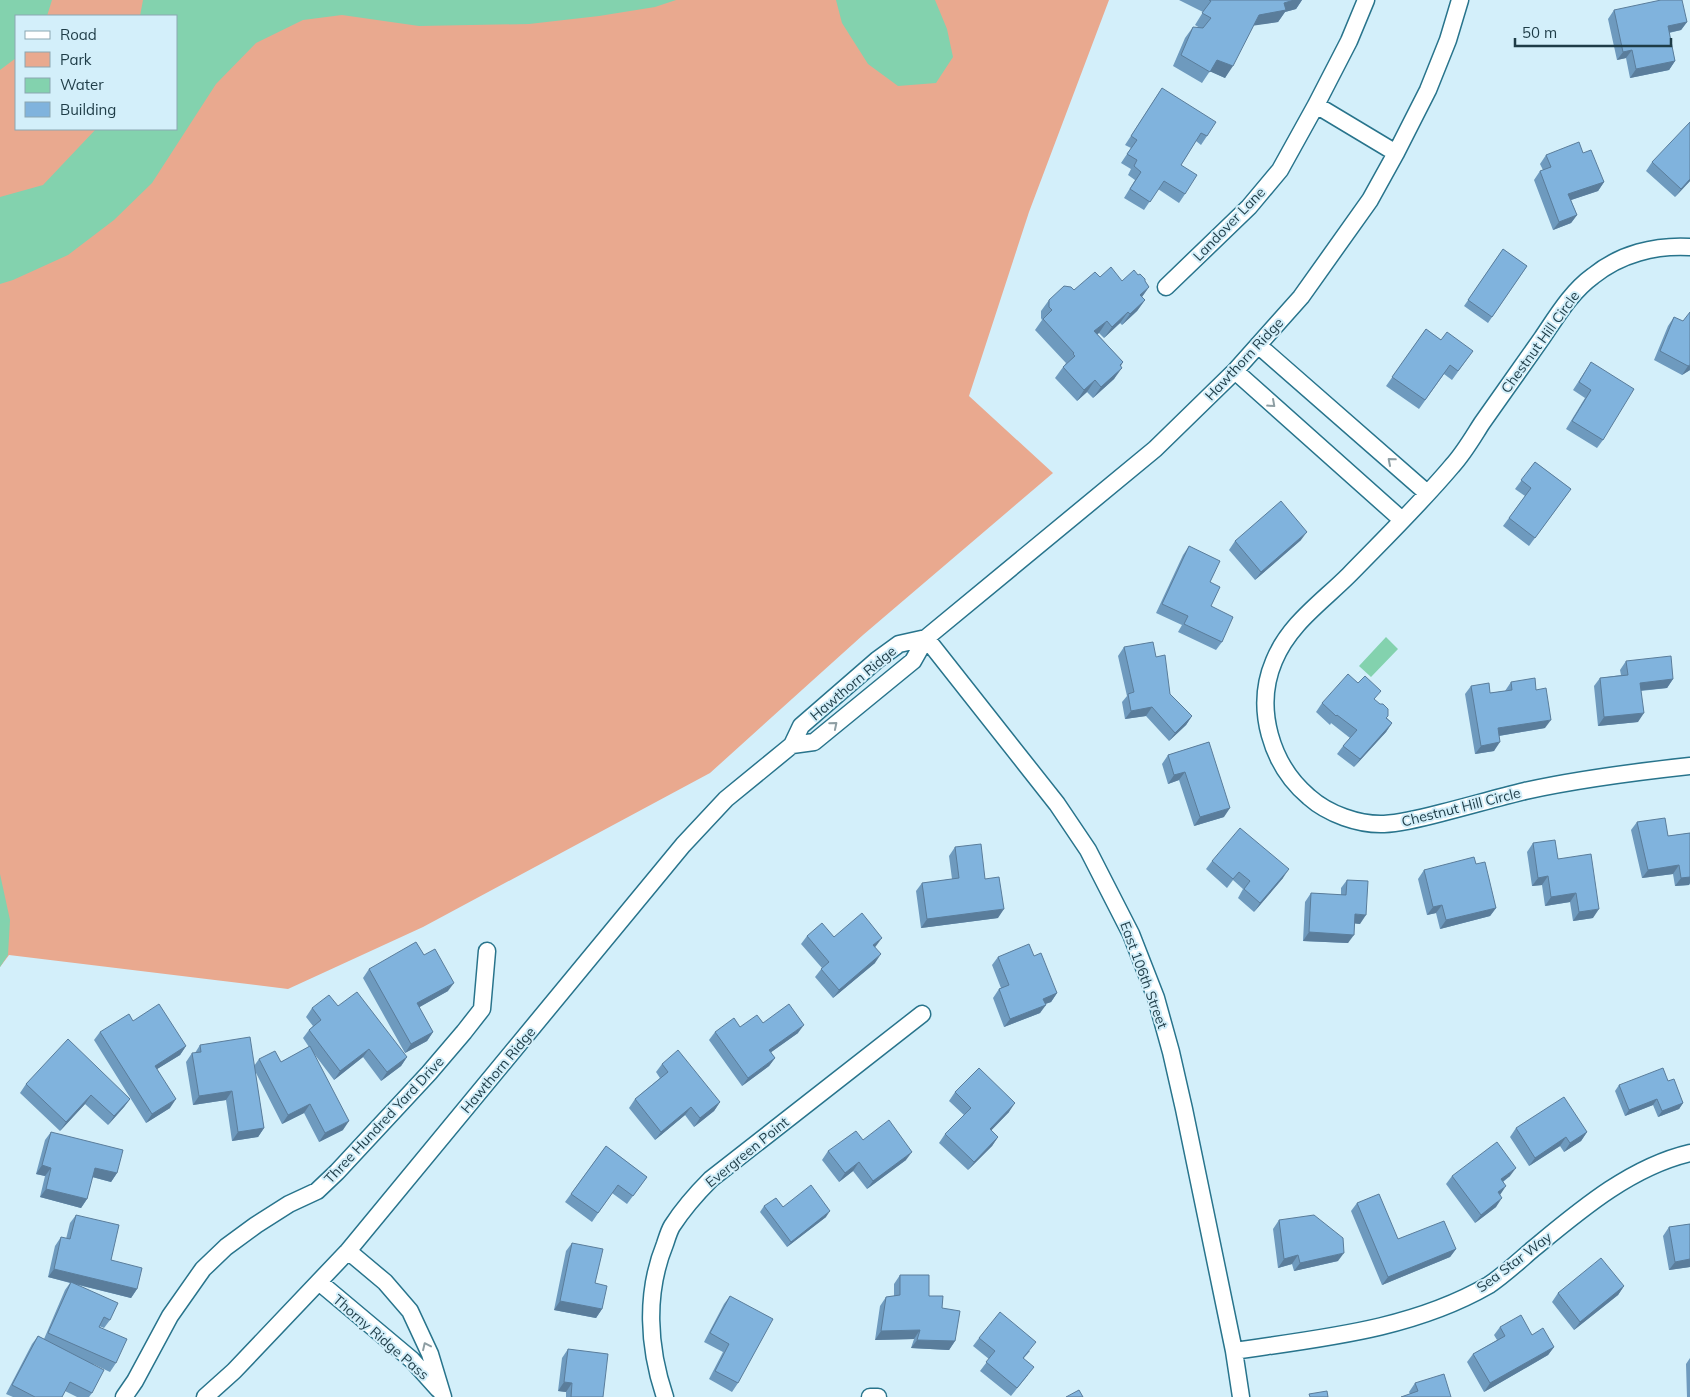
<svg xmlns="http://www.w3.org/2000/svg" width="1690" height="1397" viewBox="0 0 1690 1397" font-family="Mulish,sans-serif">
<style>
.green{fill:#e9a98f;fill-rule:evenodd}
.water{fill:#83d2ae}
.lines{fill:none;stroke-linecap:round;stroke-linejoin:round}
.street-casing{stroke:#28748c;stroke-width:19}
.street{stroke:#fff;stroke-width:16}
.wall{fill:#6e9abe}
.shaded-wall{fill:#5a7d9b}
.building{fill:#80b3dd;stroke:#5a7d9b}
.oneway{stroke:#8e9ea3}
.labels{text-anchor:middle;stroke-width:4;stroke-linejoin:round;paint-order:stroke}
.street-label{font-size:14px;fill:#1e3c47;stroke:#d3effa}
</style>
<rect width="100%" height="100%" fill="#d3effa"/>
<path class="green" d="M0,0H1109L1029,212L969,396L1053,473L863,635L710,773L423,927L288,989L9,955L0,967ZM16,16H176V129H16Z"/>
<path class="water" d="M0,0H52L47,16H16V58L0,70Z
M143,0H676L655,7L599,16L529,24L419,26L342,15L303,20L256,43L216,84L152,183L114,220L68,255L13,280L0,284V197L43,185L96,129H176V16H140Z
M836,0H935L947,29L953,57L936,83L898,86L868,64L842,23Z
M1386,637L1398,649L1371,677L1359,666Z
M0,874L10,920L8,955L0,967Z"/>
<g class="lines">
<g class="street-casing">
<path id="street" d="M1316,105L1396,153
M1690,247C1655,245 1620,254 1593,276C1571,292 1557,316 1542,338C1522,366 1502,395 1482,423C1473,437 1464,453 1452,466C1420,504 1384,539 1349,575C1322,602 1289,624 1274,661C1254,708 1271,765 1309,797C1328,814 1359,825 1384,824C1403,823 1422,818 1441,813C1469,806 1496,798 1525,791C1579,779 1635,772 1690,766
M1166,287L1249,207L1280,170L1316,105L1349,41L1366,0
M1258,345L1427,493
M1235,371L1402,520
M926,638L1057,804L1088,850L1131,934L1156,998L1171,1052L1184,1109L1234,1351L1241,1397
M792,745L814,742L913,661L926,638L1155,449L1235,371L1301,297L1370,200L1396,153L1428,90L1448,40L1460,0
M348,1251L385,1282L410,1311L430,1354L443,1397
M319,1282L412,1360L438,1389
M1234,1351C1321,1338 1411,1330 1489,1285C1504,1275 1519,1261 1533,1249C1579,1211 1630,1167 1690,1153
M124,1397L135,1381L170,1316L203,1269L226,1247L256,1225L289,1204L317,1191L337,1172L429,1073L464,1032L482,1009L487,951
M205,1397L234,1371L348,1251L683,845L726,799L792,745L801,726L877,660L899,644L926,638
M665,1397C648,1347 645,1293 665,1244C667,1238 669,1231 672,1226C683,1209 697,1193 711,1179L922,1014
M870,1397H878"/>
</g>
<use href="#street" class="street"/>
</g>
<path class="wall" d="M1179,0H1302L1296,9L1285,12L1278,22L1253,25L1225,78L1210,71L1202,83L1173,66L1185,38L1193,27L1200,28L1195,25L1203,12Z
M1614,10L1687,22L1681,30L1669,33L1675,61L1669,70L1630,78L1626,58L1617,60L1608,19Z
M1162,88L1207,136L1201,145L1196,141L1181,165L1185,194L1179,203L1158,189L1144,210L1124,198L1135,180L1128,175L1131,169L1121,163L1131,148L1125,145Z
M1583,153L1604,182L1598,191L1571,200L1577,215L1571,223L1553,230L1534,180L1540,171L1543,170L1540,164L1546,155Z
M1652,162L1690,181L1675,197L1646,171Z
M1503,249L1527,266L1488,323L1464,306Z
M1100,277L1122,281H1145L1149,287L1142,297L1145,300L1137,311L1122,325L1120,323L1104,338L1099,333L1097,334L1123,362L1114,379L1093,398L1087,392L1077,401L1055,378L1066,363L1035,330L1042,320L1041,318V311L1049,300L1074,290Z
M1674,317L1690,370L1682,375L1654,360L1668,326Z
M1426,329L1441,340L1473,351L1452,380L1444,374L1419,409L1386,386Z
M1591,362L1603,440L1597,448L1566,429L1585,398L1573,390Z
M1535,462L1571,489L1529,546L1503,526L1525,496L1515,489Z
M1301,540L1255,580L1229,550L1235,541Z
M1189,546L1210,582L1211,606L1222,642L1216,650L1178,632L1182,625L1156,613L1183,555Z
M1124,647L1156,657L1170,694L1192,716L1186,725L1169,741L1146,716L1125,719L1122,702L1127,696L1118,656Z
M1626,661L1673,679L1667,688L1641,691L1638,722L1598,726L1594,686L1600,678L1621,675L1620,670Z
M1511,682L1536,690L1545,728L1499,736L1494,751L1475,754L1465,694L1471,686L1490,693L1505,691Z
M1375,700L1387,718L1392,723L1386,732L1354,767L1337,754L1343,746L1350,738L1331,723L1330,725L1316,712L1322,703Z
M1209,742L1224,817L1194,826L1179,780L1168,784L1162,764L1168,755Z
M1637,822L1668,836L1690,833V883L1689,885L1675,886L1673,874L1642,878L1631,830Z
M1533,843L1558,859L1593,918L1573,921L1570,902L1545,906L1542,885L1532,886L1527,852Z
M955,847L985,879L998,918L921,928L916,891L922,883L952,879L949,856Z
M1212,861L1283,878L1254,912L1238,898L1243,889L1233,880L1227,888L1206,869Z
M1476,864L1496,908L1490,916L1440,929L1436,913L1427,915L1418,879L1424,870Z
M1347,880L1360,924L1355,923L1348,943L1303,941L1305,902L1311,893L1341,895V888Z
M807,936L834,937L876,946L875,947V963L833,998L815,977L822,968L801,944Z
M424,955L448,991L419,1007L433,1032L427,1041L405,1053L363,978L369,969Z
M1034,956L1057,993L1051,1002L1045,1004L1040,1013L1004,1027L993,998L999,989L1001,988L992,965L998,957Z
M338,1006L407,1057L401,1066L381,1081L363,1057L334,1080L312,1051L343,1130L319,1142L304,1113L282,1124L255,1071L264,1128L258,1137L232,1141L226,1100L193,1105L186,1062L192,1053H195L200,1045L254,1066L259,1059L281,1062L309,1047L303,1038L309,1030L313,1026L306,1017L312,1008Z
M763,1023L798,1033L771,1052L775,1058L769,1066L742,1086L709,1040L715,1032Z
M100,1032L186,1046L180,1055L157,1069L170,1108L146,1123L94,1040Z
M662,1064L720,1102L714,1111L694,1127L685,1115L655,1140L629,1108L635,1099L660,1078L656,1072Z
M1668,1081L1683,1103L1679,1109L1658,1117L1653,1105L1625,1116L1615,1091L1619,1085Z
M26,1084L130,1099L124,1107L108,1125L85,1104L60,1131L20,1093Z
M955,1092L1009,1112L991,1130L998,1137L992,1146L968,1170L939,1143L945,1134L964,1115L949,1101Z
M1516,1128L1587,1132L1581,1141L1564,1152L1560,1146L1529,1166L1510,1137Z
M51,1132L117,1173L111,1182L92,1177L87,1199L81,1208L40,1197L45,1176L36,1174L45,1140Z
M863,1140L906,1160L867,1189L853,1171L839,1182L822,1160L828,1151Z
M606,1146L647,1177L627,1204L612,1193L592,1222L565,1202Z
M1452,1176H1510L1503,1182L1496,1207L1475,1223L1446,1184Z
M1357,1203L1398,1239L1456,1249L1450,1257L1382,1285L1351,1211Z
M764,1206L783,1207L826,1217L787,1247L760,1212Z
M76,1215L111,1260L137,1289L131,1298L78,1285L110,1320L104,1328L99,1326L116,1363L110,1372L93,1364L92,1393L89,1397H77L65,1391L62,1397H13L6,1394L32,1344L38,1336L44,1339L65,1290L70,1283L48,1277L55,1246L61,1237L66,1239L70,1223Z
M1279,1220L1338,1261L1294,1271L1292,1264L1278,1268L1273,1229Z
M1690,1224V1267L1669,1270L1663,1236L1669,1227Z
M572,1243L595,1283L602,1309L596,1318L554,1310L566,1251Z
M900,1275L929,1296L942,1308L955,1341L949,1350L911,1348L914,1339L875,1340L880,1306L886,1297L894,1296V1284Z
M1624,1286L1618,1295L1574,1330L1552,1302L1558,1293Z
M730,1296L738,1383L732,1392L709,1379L723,1352L704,1342L724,1304Z
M1500,1327L1554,1347L1548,1355L1484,1392L1467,1362L1473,1354L1497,1340L1494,1335Z
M979,1338L1030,1351L1024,1358L1028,1375L1011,1396L980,1371L989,1359L973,1346Z
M568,1349L603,1397H566V1392L558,1391L562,1358Z
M1690,1358V1397H1687L1686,1364Z
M1415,1383L1451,1397L1410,1394L1409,1392Z"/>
<path class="shaded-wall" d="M1294,0H1302L1296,9L1285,12L1278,22L1251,26L1259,15L1284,3Z
M1687,22L1681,30L1662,34L1668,26Z
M1632,50L1626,58L1617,60L1623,52Z
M1217,60L1233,66L1225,78L1209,71Z
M1675,61L1669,70L1630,78L1636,69Z
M1690,179V181L1675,197L1681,189Z
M1604,182L1598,191L1562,203L1568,194Z
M1577,215L1571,223L1553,230L1559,222Z
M1149,287L1141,298L1140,295Z
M1145,300L1137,311L1122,325L1130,314Z
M1128,312L1120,323L1104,338L1112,327Z
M1107,321L1099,333L1086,342L1094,331Z
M1123,362L1115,374L1122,368L1114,379L1093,398L1101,387Z
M1690,365V370L1682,375L1688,366Z
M1095,380L1087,392L1077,401L1084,390Z
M1307,532L1301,540L1255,580L1261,572Z
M1673,679L1667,688L1634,691L1640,683Z
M1152,707L1146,716L1125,719L1131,711Z
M1644,713L1638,722L1598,726L1604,717Z
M1192,716L1186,725L1169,741L1175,733Z
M1551,720L1545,728L1492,737L1498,728Z
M1392,723L1386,732L1354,767L1360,759Z
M1500,742L1494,751L1475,754L1481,746Z
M1185,772L1179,780L1168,784L1174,775Z
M1230,808L1224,817L1194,826L1200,817Z
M1679,865L1673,874L1642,878L1648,870Z
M1289,869L1283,878L1254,912L1260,903Z
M1690,875V883L1689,885L1675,886L1681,878Z
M1548,876L1542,885L1532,886L1538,878Z
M1576,893L1570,902L1545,906L1551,897Z
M1442,905L1436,913L1427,915L1433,907Z
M1496,908L1490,916L1440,929L1446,920Z
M1004,909L998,918L921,928L927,919Z
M1599,909L1593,918L1573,921L1579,912Z
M1355,914L1366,915L1360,924L1349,923Z
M1309,932L1354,935L1348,943L1303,941Z
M882,938L876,946L867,954L873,945Z
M881,954L875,963L833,998L839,990Z
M454,983L448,991L411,1012L417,1003Z
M1057,993L1051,1002L1037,1007L1043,999Z
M1046,1005L1040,1013L1004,1027L1010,1019Z
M804,1025L798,1033L763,1058L769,1050Z
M433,1032L427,1041L405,1053L411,1044Z
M186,1046L180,1055L149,1074L155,1066Z
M369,1049L363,1057L334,1080L340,1071Z
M407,1057L401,1066L381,1081L387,1072Z
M775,1058L769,1066L742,1086L748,1078Z
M232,1091L226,1100L193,1105L199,1096Z
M91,1095L85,1104L60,1131L66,1122Z
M130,1099L124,1107L108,1125L114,1116Z
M176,1099L170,1108L146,1123L152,1114Z
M1657,1099L1653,1105L1625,1116L1629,1110Z
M720,1102L714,1111L694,1127L700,1118Z
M1015,1103L1009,1112L984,1138L990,1129Z
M1683,1103L1679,1109L1658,1117L1662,1111Z
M310,1104L304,1113L282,1124L288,1115Z
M691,1107L685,1115L655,1140L661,1132Z
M349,1121L343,1130L319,1142L325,1133Z
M264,1128L258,1137L232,1141L238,1132Z
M1587,1132L1581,1141L1564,1152L1570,1143Z
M998,1137L992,1146L968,1170L974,1162Z
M1566,1137L1560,1146L1529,1166L1535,1158Z
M912,1152L906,1160L867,1189L873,1181Z
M859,1162L853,1171L839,1182L845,1173Z
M42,1165L51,1168L45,1176L36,1174Z
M95,1168L117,1173L111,1182L89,1176Z
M1516,1168L1510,1176L1495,1187L1501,1179Z
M1506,1186L1500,1195L1498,1192Z
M46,1189L87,1199L81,1208L40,1197Z
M1502,1198L1496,1207L1475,1223L1481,1215Z
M830,1211L826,1217L787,1247L791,1242Z
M1456,1249L1450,1257L1382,1285L1388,1277Z
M1344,1253L1338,1261L1294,1271L1300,1263Z
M1298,1255L1292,1264L1278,1268L1284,1259Z
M1690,1259V1267L1669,1270L1675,1262Z
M54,1269L137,1289L131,1298L48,1277Z
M1624,1286L1618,1295L1574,1330L1580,1322Z
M560,1301L602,1309L596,1318L554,1310Z
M920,1330L914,1339L875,1340L881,1331Z
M917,1340L955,1341L949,1350L911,1348Z
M1554,1347L1548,1355L1484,1392L1490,1383Z
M564,1382L572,1383L566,1392L558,1391Z"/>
<path class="building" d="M1209,0H1294L1284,3L1286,10L1259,15L1233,66L1217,60L1210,72L1181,55L1193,27L1203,28L1211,18L1202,13L1211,1Z
M1661,0H1682L1687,22L1668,26L1675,61L1636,69L1632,50L1623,52L1614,10Z
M1162,88L1216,122L1207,136L1201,133L1181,165L1197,175L1185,194L1164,181L1150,202L1130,189L1141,172L1134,166L1137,160L1127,154L1137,140L1131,136Z
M1690,122V179L1681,189L1652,162Z
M1579,142L1583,153L1591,150L1604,182L1568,194L1577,215L1559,222L1540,171L1551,167L1546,155Z
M1503,249L1527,266L1492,317L1468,300Z
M1111,267L1122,281L1134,270L1138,275L1140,274L1145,279V281L1149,287L1140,295L1145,300L1130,314L1128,312L1112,327L1107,321L1094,331L1123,362L1120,365L1122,368L1101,387L1095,380L1084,390L1063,367L1075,356L1073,354L1074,353L1043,319L1052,310L1049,307V300L1064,286L1071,287L1074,290L1095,272L1100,277Z
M1690,312V365L1688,366L1660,351L1674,317L1683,321Z
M1426,329L1441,340L1447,332L1473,351L1458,371L1450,365L1425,400L1392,377Z
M1591,362L1634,389L1603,440L1572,421L1591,390L1579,382Z
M1535,462L1571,489L1535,538L1509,518L1531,488L1521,480Z
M1281,501L1307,532L1261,572L1235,541Z
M1189,546L1220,561L1210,582L1220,587L1211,606L1233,617L1222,642L1184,624L1188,616L1162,604Z
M1153,642L1156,657L1165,655L1170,694L1192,716L1175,733L1152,707L1131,711L1128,694L1134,692L1124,647Z
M1671,656L1673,679L1640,683L1644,713L1604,717L1600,678L1628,675L1626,661Z
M1348,674L1358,683L1365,676L1381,691L1374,699L1380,704H1383L1388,709V716L1386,718L1392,723L1360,759L1343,746L1357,730L1337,715L1336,716L1322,703Z
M1535,678L1536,690L1546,688L1551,720L1498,728L1500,742L1481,746L1471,686L1489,683L1490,693L1512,690L1511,682Z
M1209,742L1230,808L1200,817L1185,772L1174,775L1168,755Z
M1665,818L1668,836L1690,833V877L1681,878L1679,865L1648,870L1637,822Z
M1240,828L1289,869L1260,903L1244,889L1250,881L1239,872L1233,879L1212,861Z
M1555,840L1558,859L1591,854L1599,909L1579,912L1576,893L1551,897L1548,876L1538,878L1533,843Z
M981,844L985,879L999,877L1004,909L927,919L922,883L959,878L955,847Z
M1474,857L1476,864L1485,862L1496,908L1446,920L1442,905L1433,907L1424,870Z
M1347,880L1368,881L1366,915L1355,914L1354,935L1309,932L1311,893L1346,895Z
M862,913L882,938L873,945L881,954L839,990L821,969L829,962L807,936L822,923L834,937Z
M416,942L424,955L435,949L454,983L417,1003L433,1032L411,1044L369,969Z
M1029,944L1034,956L1041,953L1057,993L1043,999L1046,1005L1010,1019L999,989L1009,985L998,957Z
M357,992L407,1057L387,1072L369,1049L340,1071L309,1030L321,1020L312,1008L329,995L338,1006Z
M159,1004L186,1046L155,1066L176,1099L152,1114L100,1032L129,1014L133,1021Z
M789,1004L804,1025L769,1050L775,1058L748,1078L715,1032L734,1018L740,1027L757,1015L763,1023Z
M250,1037L264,1128L238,1132L232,1091L199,1096L192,1053L201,1052L200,1045Z
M68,1039L130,1099L114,1116L91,1095L66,1122L26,1084Z
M310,1046L349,1121L325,1133L310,1104L288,1115L259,1059L275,1051L281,1062Z
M678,1050L720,1102L700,1118L691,1107L661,1132L635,1099L668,1072L662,1064Z
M979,1068L1015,1103L990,1129L998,1137L974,1162L945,1134L971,1108L955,1092Z
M1663,1068L1668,1081L1674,1079L1683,1103L1662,1111L1657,1099L1629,1110L1619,1085Z
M1564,1097L1587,1132L1570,1143L1566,1137L1535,1158L1516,1128Z
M889,1120L912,1152L873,1181L859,1162L845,1173L828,1151L856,1131L863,1140Z
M51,1132L123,1150L117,1173L95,1168L87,1199L46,1189L51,1168L42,1165Z
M1497,1142L1516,1168L1501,1179L1506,1186L1498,1192L1502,1198L1481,1215L1452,1176Z
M606,1146L647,1177L633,1196L618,1185L598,1213L571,1194Z
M811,1185L830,1211L791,1242L764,1206L776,1198L783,1207Z
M1379,1194L1398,1239L1444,1221L1456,1249L1388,1277L1357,1203Z
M76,1215L119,1225L111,1260L142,1268L137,1289L54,1269L61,1237L70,1239Z
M1314,1215L1343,1238L1344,1253L1300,1263L1298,1255L1284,1259L1279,1220Z
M1690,1224V1259L1675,1262L1669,1227Z
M572,1243L603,1249L595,1283L607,1286L602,1309L560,1301Z
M1601,1258L1624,1286L1580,1322L1558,1293Z
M900,1275H929V1296H943L942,1308L960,1311L955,1341L917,1340L920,1330L881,1331L886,1297L900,1295Z
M71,1282L118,1303L110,1320L104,1317L99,1327L127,1339L116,1363L48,1333Z
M730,1296L773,1319L738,1383L715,1371L729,1344L710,1333Z
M1000,1312L1036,1342L1023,1358L1034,1367L1017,1388L986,1362L995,1351L979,1338Z
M1521,1315L1532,1335L1543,1328L1554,1347L1490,1383L1473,1354L1505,1336L1500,1327Z
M38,1336L104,1370L92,1393L70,1382L62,1397H35L12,1385Z
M568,1349L608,1354L603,1397H571L572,1383L564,1382Z
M1444,1374L1451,1397H1401L1418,1391L1415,1383Z
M1079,1390L1083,1397H1066Z
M1327,1391L1328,1397H1310L1309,1394Z"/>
<defs><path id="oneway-chevron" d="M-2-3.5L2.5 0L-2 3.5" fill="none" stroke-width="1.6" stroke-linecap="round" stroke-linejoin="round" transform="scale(1.25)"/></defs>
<g class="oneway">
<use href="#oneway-chevron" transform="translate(1272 404) rotate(42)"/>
<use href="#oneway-chevron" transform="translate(1391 461) rotate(-139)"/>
<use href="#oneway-chevron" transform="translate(834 725) rotate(-40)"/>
<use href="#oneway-chevron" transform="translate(426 1346) rotate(-115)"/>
</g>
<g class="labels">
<g class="street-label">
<text transform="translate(1229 224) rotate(-46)" y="5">Landover Lane</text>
<text transform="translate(1540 342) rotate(-54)" y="5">Chestnut Hill Circle</text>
<text transform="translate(1244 359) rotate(-47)" y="5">Hawthorn Ridge</text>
<text transform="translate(853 683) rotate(-40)" y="5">Hawthorn Ridge</text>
<text transform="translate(1461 807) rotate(-14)" y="5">Chestnut Hill Circle</text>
<text transform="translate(1144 975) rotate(70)" y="5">East 106th Street</text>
<text transform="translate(498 1070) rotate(-50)" y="5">Hawthorn Ridge</text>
<text transform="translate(384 1120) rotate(-47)" y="5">Three Hundred Yard Drive</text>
<text transform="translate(747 1152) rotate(-39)" y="5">Evergreen Point</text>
<text transform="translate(1514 1262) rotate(-37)" y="5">Sea Star Way</text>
<text transform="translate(381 1337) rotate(41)" y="5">Thorny Ridge Pass</text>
</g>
</g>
<rect x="15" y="15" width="162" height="115" fill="#d3effa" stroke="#8ba7b2"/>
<rect x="25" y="31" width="25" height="8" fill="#ffffff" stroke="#8ba7b2"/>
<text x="60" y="40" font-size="15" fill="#1e3c47">Road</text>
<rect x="25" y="52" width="25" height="15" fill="#e9a98f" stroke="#8ba7b2"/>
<text x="60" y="65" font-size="15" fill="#1e3c47">Park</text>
<rect x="25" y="78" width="25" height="15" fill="#83d2ae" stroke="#8ba7b2"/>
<text x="60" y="90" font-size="15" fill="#1e3c47">Water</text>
<rect x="25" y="102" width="25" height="15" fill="#80b3dd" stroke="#8ba7b2"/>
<text x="60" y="115" font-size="15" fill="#1e3c47">Building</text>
<path d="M1515 38v8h156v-8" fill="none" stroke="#1e3c47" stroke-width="2.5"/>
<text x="1522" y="38" font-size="15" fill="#1e3c47" stroke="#d3effa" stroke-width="4" paint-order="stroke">50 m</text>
</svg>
